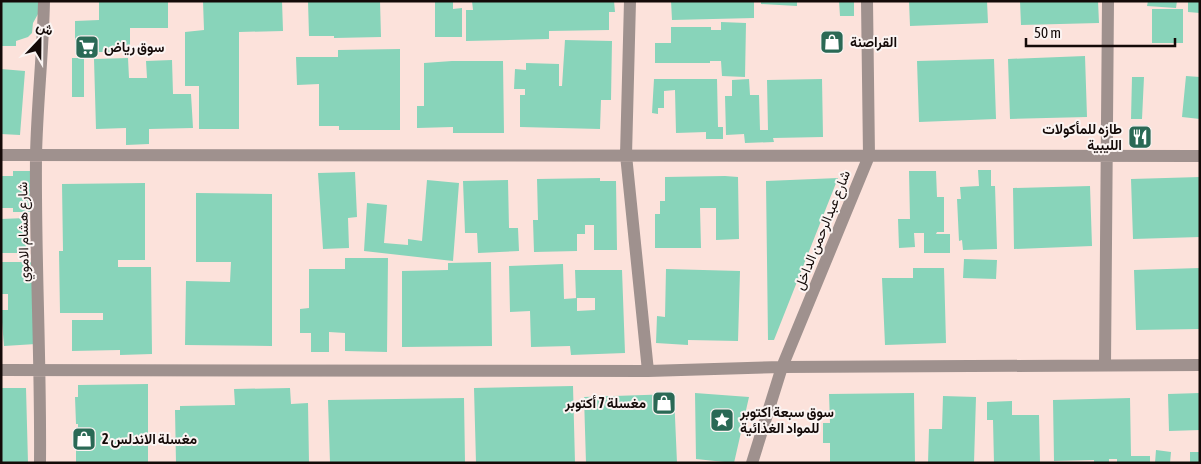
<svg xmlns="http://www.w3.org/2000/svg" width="1201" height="464" viewBox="0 0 1201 464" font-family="'Asap Condensed',Vazirmatn,sans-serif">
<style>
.building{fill:#88d4ba}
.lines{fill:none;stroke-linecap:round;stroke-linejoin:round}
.street{stroke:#9f918e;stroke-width:12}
.labels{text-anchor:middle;stroke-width:4;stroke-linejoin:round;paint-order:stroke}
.poi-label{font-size:14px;font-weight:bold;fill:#140a08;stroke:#fbf4f2;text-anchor:start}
.street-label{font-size:14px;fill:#140a08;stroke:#fbf4f2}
</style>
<rect width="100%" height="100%" fill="#fce2db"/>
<path class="building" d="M1,1H39L38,14L33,23L32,33L28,37L16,41V46H1Z
M99,1H168V28H130V52H75V21L99,20Z
M203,1H282L283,31L239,32V129H199V86H185V32L204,30Z
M308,1H380L381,37L334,38V36H309Z
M435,1H453V9L462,8V37H435Z
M472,1H614L615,12H609V30L549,31V39L466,41V10H473Z
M671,1H754V18L672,20Z
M761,1H797V6L761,4Z
M839,1H854V16H840Z
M909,1H987L988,23L910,26Z
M1020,1H1098L1099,23L1021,25Z
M1148,1H1177L1176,8L1147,6Z
M1188,1H1200V13L1188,12Z
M1152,9H1183V43H1152Z
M721,22L746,23L745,77L722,76L721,61H710V63H655V43H671V27H711V30H721Z
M565,40L612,41L611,100H601L600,129L520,127V95H525V89H514L515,69L526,70V63L559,64V86H562Z
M400,49V130H339V126H319V84L297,85L296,57H338V50Z
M1085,56L1087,117L1010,119L1008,59Z
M72,58H84V97H72Z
M128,58L129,78H147L146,61L172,60L173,94H191L193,128L149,129V144L126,145V128L96,129L94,59Z
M994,59L996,119L919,122L917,61Z
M452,61H503L504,133H453V127L417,128V106H424V63Z
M1,69L25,71L20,135L1,134Z
M1186,76L1200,77V119L1182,117Z
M1132,77H1144L1142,119H1131Z
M654,79H717L718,127H723V139H706V132L676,133L675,90L664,91V108H658V114L652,113Z
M749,79L750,95H759L760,130H768L767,80L822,79L823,137L773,138L774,142L745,143L744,134L726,135L725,96H732V80Z
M978,170H991V186H995L997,249L963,250L962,240L959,241L957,199H961L960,187L979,186Z
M13,171H34L35,212H13V208H1V176H13Z
M909,171H936L937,197H944V232H937L936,234H950V253H924V233H914L915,247L899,248L898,219H910Z
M355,172L357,217L348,218L349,248L323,249L318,173Z
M725,176L738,177L739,239L716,240V208H700L701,248H655V214H660V201H665V177Z
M1200,177V237L1133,239L1131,179Z
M600,178V181H616L617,250H594V225H585V234H577V251L534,252L533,220H538L537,179Z
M838,178L774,340H768L766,181Z
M427,180L459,183L453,261L364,251L367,203L387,205L384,243L408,245V239L422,241Z
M508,180L509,228H518L519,251L478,253L477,233H465L463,181Z
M145,183V260H118V267H151L152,354L120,355V350L72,351V320H103V313H60L59,251H63L62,184Z
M1090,186L1092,246L1014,249L1013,188Z
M196,193L272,194V346L185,345L186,281L230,282L231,262H196Z
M26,218V253H1V219Z
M345,258H388L387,352L345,351V333L329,332V352H311V333H300V309L309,308V269H345Z
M964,259L997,260L996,279L963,278Z
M1,262H36V344L4,346L1,310H8V294H1Z
M491,262L492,346L402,347V271L448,270V263Z
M563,264L564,299L577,298V311L595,310V298H576L575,270H622L625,353L571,355L570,346L531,347L530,311L510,312L509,266Z
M913,268H944L946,343L885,345L882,278H913Z
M1200,268V329L1136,330L1134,270Z
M666,269L740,271L738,341L688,340V345L656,343L657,316L665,317Z
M148,384V463H76V429H78V424H76L75,397H78V385Z
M573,386L575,463H476L474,388Z
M1,388H26L28,463H1Z
M290,388L291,404L308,403L309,463H176L175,410H180V406L235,405L234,389Z
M695,393L749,397L734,463L696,459Z
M914,393L915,463H830V443H823V423H830L829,394Z
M1200,393V430L1169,431L1168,394Z
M674,394L677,463H586L584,397Z
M943,396L976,397L974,463H928L929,429H942Z
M464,398L465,463H330L328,400Z
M1130,398L1131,456H1150V463H1117V459H1109V463H1094V460L1054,461L1053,400Z
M1012,401V415H1039L1040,463H994L993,420H987V402Z
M1156,450L1171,452L1170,463H1155Z
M1190,452H1200V463H1190Z"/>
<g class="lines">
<path class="street" d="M630,1L626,155L648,371
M1,155L1200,156
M1105,365L1108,1
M1,370L648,371L782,367L1200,365
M40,463C41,361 35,258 36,156C37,105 43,53 44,1
M752,463L782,367L869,156L867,1"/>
</g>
<defs>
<g id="shop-square" transform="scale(1.25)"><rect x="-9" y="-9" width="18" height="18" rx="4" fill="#2a6955" stroke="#fbf4f2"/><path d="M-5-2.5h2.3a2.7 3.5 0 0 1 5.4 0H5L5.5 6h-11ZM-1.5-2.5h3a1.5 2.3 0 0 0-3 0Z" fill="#fff"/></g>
<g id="supermarket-square" transform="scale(1.25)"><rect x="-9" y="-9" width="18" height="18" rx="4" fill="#2a6955" stroke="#fbf4f2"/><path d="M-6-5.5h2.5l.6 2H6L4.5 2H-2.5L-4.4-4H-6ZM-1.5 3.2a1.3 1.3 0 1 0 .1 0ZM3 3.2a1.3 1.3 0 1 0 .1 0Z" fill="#fff"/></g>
<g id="restaurant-square" transform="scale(1.25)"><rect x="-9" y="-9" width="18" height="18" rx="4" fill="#2a6955" stroke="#fbf4f2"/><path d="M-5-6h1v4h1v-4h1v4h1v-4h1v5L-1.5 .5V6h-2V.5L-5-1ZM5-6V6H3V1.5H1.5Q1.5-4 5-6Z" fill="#fff"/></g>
<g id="sight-square" transform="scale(1.25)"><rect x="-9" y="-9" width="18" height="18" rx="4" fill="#2a6955" stroke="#fbf4f2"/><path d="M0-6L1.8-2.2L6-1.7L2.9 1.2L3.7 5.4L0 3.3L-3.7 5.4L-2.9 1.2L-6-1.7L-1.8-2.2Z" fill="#fff"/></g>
</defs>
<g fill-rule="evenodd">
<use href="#shop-square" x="832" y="42"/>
<use href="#supermarket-square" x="87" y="47"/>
<use href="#restaurant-square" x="1140" y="137"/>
<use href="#shop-square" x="664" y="403"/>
<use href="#sight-square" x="722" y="420"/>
<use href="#shop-square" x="84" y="439"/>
</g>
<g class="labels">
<g class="poi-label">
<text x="850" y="47">القراصنة</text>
<text x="104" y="52">سوق رياض</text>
<text x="1122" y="134" text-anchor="end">طازه للمأكولات<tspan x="1122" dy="16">الليبية</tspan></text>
<text x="646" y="408" text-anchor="end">مغسلة 7 أكتوبر</text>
<text x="740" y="417">سوق سبعة اكتوبر<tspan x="740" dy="16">للمواد الغذائية</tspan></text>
<text x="102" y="444">مغسلة الاندلس 2</text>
</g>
<g class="street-label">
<text transform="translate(822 230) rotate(-68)" y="5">شارع عبدالرحمن الداخل</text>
<text transform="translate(23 232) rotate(-91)" y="5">شارع هشام الاموي</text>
</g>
</g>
<rect width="1201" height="464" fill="none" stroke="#140a08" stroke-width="5"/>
<g transform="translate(40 40) rotate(22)" stroke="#fbf4f2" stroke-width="4" paint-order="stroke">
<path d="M0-4L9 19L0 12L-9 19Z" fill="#140a08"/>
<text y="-8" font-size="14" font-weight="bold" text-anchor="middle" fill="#140a08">ش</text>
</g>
<path d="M1026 38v8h149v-8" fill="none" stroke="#140a08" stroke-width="2.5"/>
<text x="1034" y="38" font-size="15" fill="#140a08" stroke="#fbf4f2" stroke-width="4" paint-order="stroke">50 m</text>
</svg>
